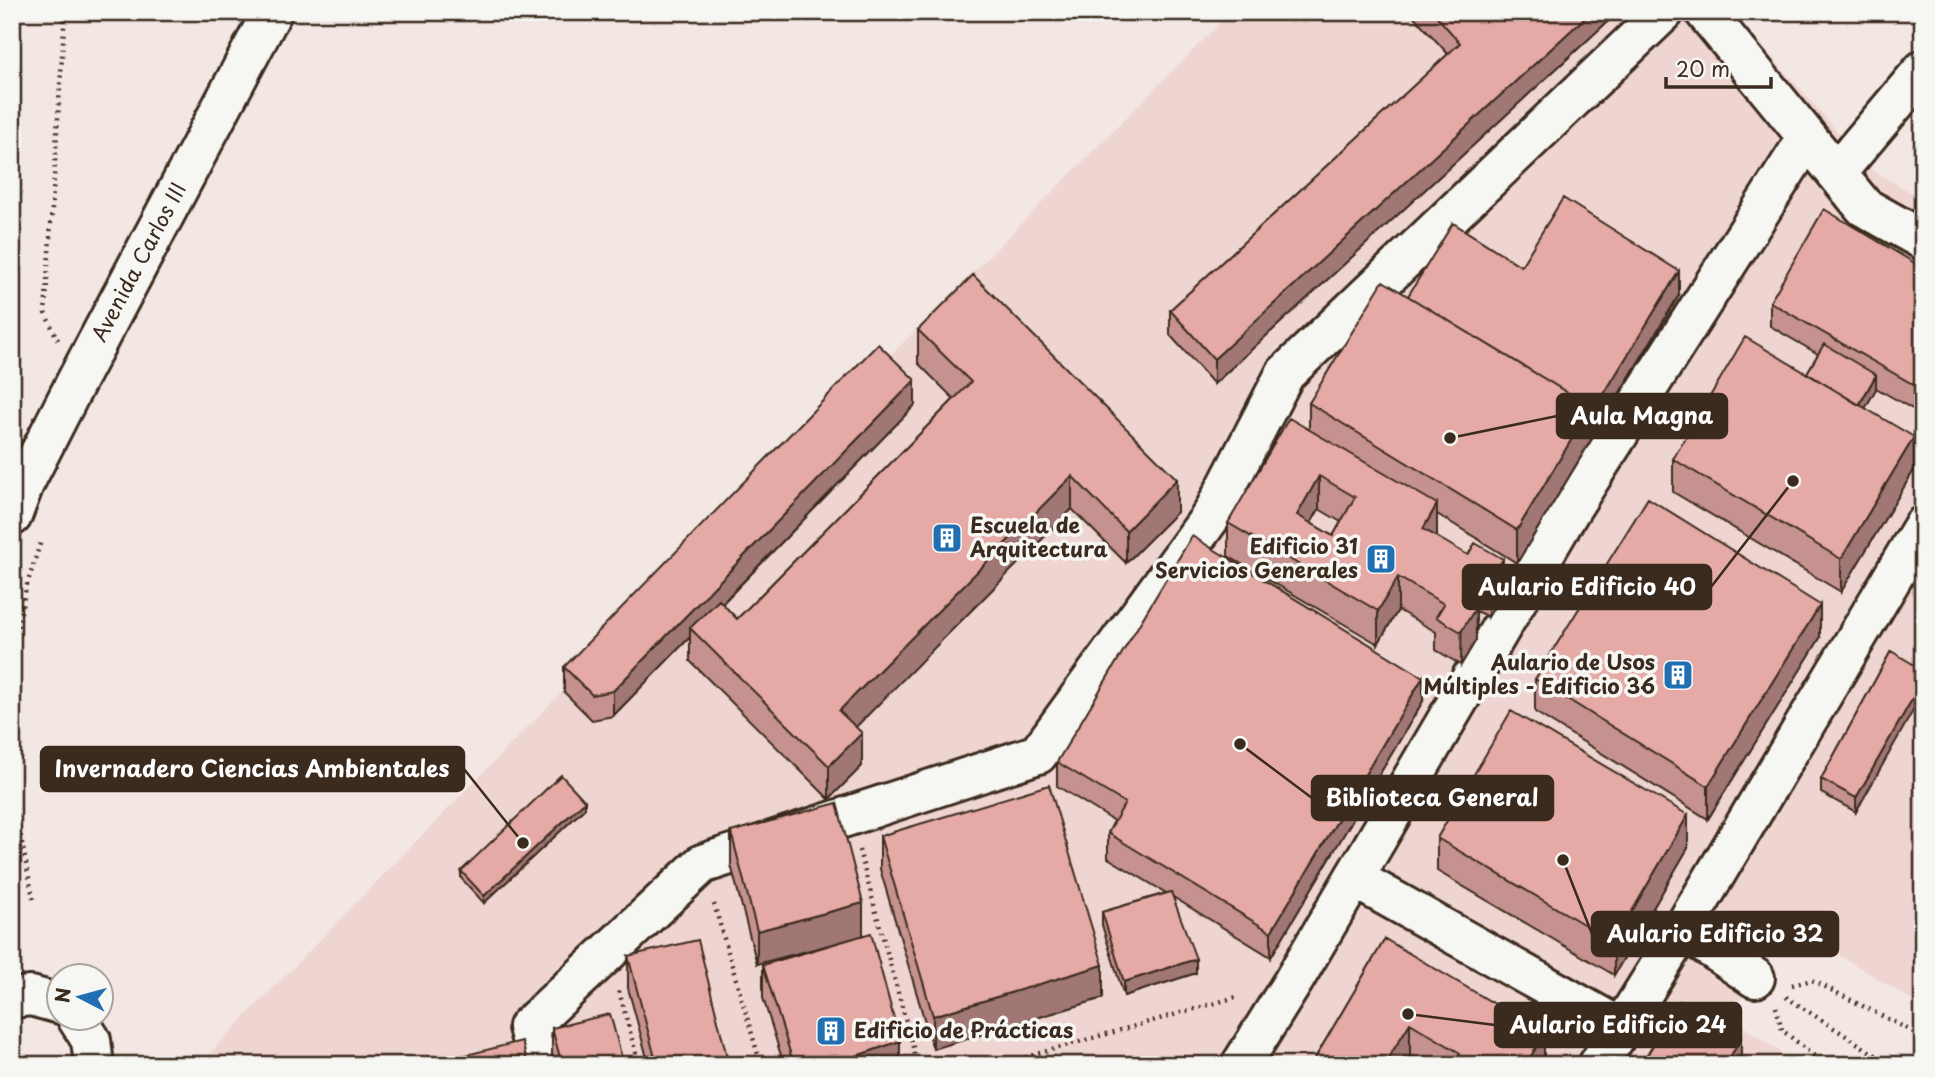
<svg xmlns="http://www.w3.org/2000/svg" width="1935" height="1077" viewBox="0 0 1935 1077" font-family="'Playpen Sans',sans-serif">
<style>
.built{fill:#efd5d1}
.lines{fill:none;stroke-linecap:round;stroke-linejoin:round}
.minor-casing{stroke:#3b2a1e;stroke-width:44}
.path{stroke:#3b2a1e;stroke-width:4.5;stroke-dasharray:2 5;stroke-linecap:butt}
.minor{stroke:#f6f6f2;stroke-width:38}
.wall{fill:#c5928f;stroke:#3b2a1e;stroke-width:2;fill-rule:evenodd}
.shaded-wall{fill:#a07774;stroke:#3b2a1e;stroke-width:2}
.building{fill:#e5aaa6;stroke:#3b2a1e;stroke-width:2;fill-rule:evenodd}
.labels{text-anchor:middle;stroke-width:7;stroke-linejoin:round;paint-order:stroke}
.street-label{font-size:21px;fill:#3b2a1e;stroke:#f6f6f2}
.poi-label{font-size:21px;font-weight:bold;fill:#3b2a1e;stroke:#f6f6f2;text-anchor:start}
.leader{fill:none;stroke:#3b2a1e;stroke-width:2.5}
.callout-dot{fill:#3b2a1e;stroke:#f6f6f2;stroke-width:2.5}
.callout{fill:#3b2a1e;stroke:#3b2a1e;stroke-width:2.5}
.callout-label{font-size:23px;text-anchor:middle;font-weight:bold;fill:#fff}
</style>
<rect width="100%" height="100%" fill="#f3e7e3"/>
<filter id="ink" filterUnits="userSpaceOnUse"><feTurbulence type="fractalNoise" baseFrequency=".0143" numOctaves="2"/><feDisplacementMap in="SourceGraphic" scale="14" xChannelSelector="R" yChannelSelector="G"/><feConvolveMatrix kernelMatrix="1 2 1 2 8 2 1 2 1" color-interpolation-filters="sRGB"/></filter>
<g filter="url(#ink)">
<path class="built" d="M1231,12H1732L1873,171L1923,199V1007L1788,923L1730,1017L1799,1065H198L878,368Z"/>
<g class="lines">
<g class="minor-casing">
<g id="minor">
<path d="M1705,12L1864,207L1923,240"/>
<path d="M1837,172L1923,70"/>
<path id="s1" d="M12,516L24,484L77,380L272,12"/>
<path d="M1354,878L1621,1028"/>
<path d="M1683,929L1755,978"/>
<path d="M12,998L31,996L60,1004"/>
<path d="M77,1018L91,1040L94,1065"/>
<path d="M538,1065L528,1027L702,864L1038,754L1212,515L1285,374L1664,12"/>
<path d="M1241,1065L1294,980L1569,512L1807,138"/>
<path d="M1598,1065L1683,929L1923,526"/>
</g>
</g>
<path class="path" d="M58,340L45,313L65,12
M12,654L26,588L41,541
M12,773L15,807L34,903
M859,850L918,1065
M714,904L761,1065
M1792,985L1812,980L1923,1037
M619,991L639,1065
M1786,997L1891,1065
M1776,1007L1782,1030L1826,1065
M998,1065L1240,996"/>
<use href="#minor" class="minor"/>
</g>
<path class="wall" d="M1410,12H1618L1214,384L1170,335V310L1448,54Z
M1521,266L1679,295L1517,563L1437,514V537L1503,592L1488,617L1476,611V640L1461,665L1436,650V632L1398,610L1378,644L1228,556V523L1309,430V403L1408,296ZM1319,509L1341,522L1333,536L1311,523Z
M1923,268V415L1876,388L1865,408L1914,470L1841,592L1673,492V459L1807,373L1818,354L1770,326V302Z
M918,330L1177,512L1126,563L1072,509L855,727L862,766L829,799L690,661V637L613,716L592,720L564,692V667L915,405L722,604L737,619L954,399L918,363Z
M1820,638L1708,819L1535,712V679Z
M1891,651L1856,812L1821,793V779Z
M1423,701L1271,957L1173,897L1196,973L1124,996L1102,925V912L1166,893L1108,858V833L1114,821L1057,786V762Z
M585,808L484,903L461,878V871Z
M731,832L863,936L900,1065H784L763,998V965L854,938L757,964L731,865Z
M880,836L1103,998L933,1049L880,869Z
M1437,838L1688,848L1614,975L1437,871Z
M1385,939L1544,1065H1425L1410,1056L1404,1065H1311Z
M628,956L729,1065H649L628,988Z
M552,1028L624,1065H553L552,1061Z"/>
<path class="shaded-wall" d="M1591,12H1618L1214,384V359Z
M1679,271V295L1591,440V415Z
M1876,375V389L1858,421V408Z
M915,380V405L694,632L690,628V637L613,716V691Z
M1591,407V440L1517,563V530Z
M1914,437V470L1841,592V559Z
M1072,476V509L839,744V711Z
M1319,476V509L1297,548V515Z
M1177,479V512L1126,563V531Z
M1437,504V537L1423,529Z
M1503,559V592L1488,617V584Z
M1398,577V610L1378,644V611Z
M1475,577L1476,640L1461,665L1462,599Z
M1820,605V638L1708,819V786Z
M1423,677V701L1271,957V932Z
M1923,680V693L1856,812V798Z
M862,733V766L829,799V766Z
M585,801V808L484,903V896Z
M1688,815V848L1614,975V942Z
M863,903V936L757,964V931Z
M1196,959V973L1124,996V982Z
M1103,965V998L933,1049V1016Z
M1410,1023V1056L1404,1065H1384Z
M1544,1033V1065H1526Z
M1741,1039V1059L1737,1065H1725Z
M900,1041V1065H830Z"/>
<path class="building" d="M1433,12H1591L1214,359L1170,310L1460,43Z
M1563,198L1679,271L1591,415V407L1408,296L1453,223L1521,266Z
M1824,209L1923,268V390L1770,302Z
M973,275L1177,479L1126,531L1072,476L839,711L862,733L829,766L690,628L719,600L737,619L971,382L918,330Z
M1383,281L1591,407L1517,530L1309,403Z
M1745,337L1914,437L1841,559L1673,459Z
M878,344L915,380L613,691L592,695L564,667Z
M1824,344L1876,375L1859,405L1807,373Z
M1289,418L1437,504L1423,529L1468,555L1475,543L1503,559L1488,584L1475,577L1462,599L1476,607L1461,632L1436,617L1444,604L1398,577L1378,611L1228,523ZM1319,476L1355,497L1333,536L1297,515Z
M1648,498L1820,605L1708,786L1535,679Z
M1192,536L1423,677L1271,932L1108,833L1125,803L1057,762Z
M1891,651L1923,670V680L1856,798L1821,779Z
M1511,711L1688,815L1614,942L1437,838Z
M561,775L585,801L484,896L461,871Z
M1049,785L1103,965L933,1016L880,836Z
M837,803L863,903L757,931L731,832Z
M1171,892L1196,959L1124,982L1102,912Z
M871,933L900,1041L830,1065H794L763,965Z
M1385,939L1544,1033L1526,1065H1453L1460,1053L1410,1023L1384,1065H1311Z
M698,940L729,1065H657L628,956Z
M1680,1001L1741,1039L1725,1065H1641Z
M610,1014L624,1065H562L552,1028Z
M522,1041L528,1065H427Z"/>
</g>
<defs>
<g id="building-square" transform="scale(1.575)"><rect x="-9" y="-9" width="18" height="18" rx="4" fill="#1f6fb2" stroke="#f6f6f2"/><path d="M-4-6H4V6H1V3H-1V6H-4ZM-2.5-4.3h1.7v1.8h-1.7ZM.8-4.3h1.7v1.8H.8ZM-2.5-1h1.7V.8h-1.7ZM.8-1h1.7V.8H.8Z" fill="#fff"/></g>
</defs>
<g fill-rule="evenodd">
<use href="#building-square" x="947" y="538"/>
<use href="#building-square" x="1381" y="559"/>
<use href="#building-square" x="1678" y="675"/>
<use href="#building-square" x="831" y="1031"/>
</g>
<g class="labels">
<g class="street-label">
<text dy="7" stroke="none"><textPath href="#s1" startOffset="284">Avenida Carlos III</textPath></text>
</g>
<g class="poi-label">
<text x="970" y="533">Escuela de<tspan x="970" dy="24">Arquitectura</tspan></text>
<text x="1358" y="554" text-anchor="end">Edificio 31<tspan x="1358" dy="24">Servicios Generales</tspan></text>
<text x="1655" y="670" text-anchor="end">Aulario de Usos<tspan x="1655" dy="24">Múltiples - Edificio 36</tspan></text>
<text x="854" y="1038">Edificio de Prácticas</text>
</g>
</g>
<path class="leader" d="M1450 438L1557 416M1793 481L1711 587M523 843L464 769M1240 744L1312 798M1563 860L1592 934M1408 1014L1495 1025"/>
<g class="callout-dot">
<circle cx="1450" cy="438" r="7"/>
<circle cx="1793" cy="481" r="7"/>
<circle cx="523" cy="843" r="7"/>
<circle cx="1240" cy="744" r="7"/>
<circle cx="1563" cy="860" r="7"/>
<circle cx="1408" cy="1014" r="7"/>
</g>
<g class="callout">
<rect x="1557" y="394" width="170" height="44" rx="7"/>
<rect x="1463" y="565" width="248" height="44" rx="7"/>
<rect x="41" y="747" width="423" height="44" rx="7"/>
<rect x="1312" y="776" width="241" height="44" rx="7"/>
<rect x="1592" y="912" width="246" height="44" rx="7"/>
<rect x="1495" y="1003" width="246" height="44" rx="7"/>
</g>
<g class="callout-label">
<text x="1642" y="424">Aula Magna</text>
<text x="1587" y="595">Aulario Edificio 40</text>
<text x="252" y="777">Invernadero Ciencias Ambientales</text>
<text x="1432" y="806">Biblioteca General</text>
<text x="1715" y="942">Aulario Edificio 32</text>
<text x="1618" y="1033">Aulario Edificio 24</text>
</g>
<rect width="1935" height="1077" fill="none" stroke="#f6f6f2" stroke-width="42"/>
<rect x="21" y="21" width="1893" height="1035" fill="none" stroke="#3b2a1e" stroke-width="2.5" filter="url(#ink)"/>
<g transform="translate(80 997) rotate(276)"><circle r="33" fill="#f6f6f2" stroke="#aba49d" stroke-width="2"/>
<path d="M0-5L12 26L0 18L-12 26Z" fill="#1f6fb2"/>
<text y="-10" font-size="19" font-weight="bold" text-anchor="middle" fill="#3b2a1e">N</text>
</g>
<path d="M1666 77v10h105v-10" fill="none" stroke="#3b2a1e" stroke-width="3.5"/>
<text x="1676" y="77" font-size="21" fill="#3b2a1e" stroke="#f6f6f2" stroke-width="5" paint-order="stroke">20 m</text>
</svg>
